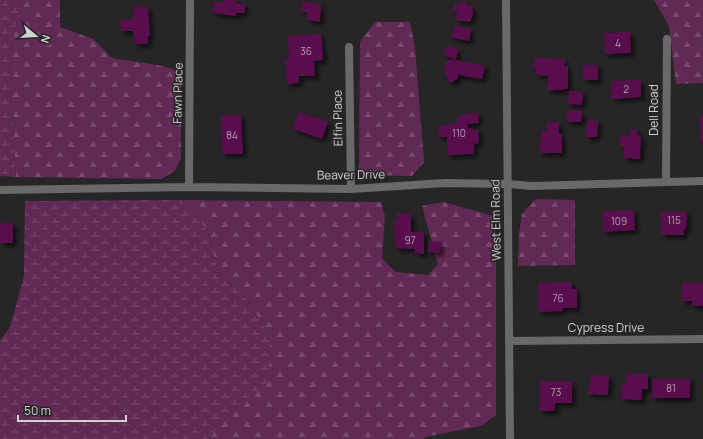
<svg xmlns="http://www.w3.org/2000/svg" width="703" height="439" viewBox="0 0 703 439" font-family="Manrope,sans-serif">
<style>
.forest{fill:url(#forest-firs)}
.wetland{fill:url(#wetland-marsh)}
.building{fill:#590f4e;filter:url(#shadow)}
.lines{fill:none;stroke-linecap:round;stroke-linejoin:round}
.minor{stroke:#6a696a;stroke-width:8}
.labels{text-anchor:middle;stroke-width:3;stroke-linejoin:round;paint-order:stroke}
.number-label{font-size:10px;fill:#b4a0b1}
.street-label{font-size:12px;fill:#d2d1d2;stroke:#272526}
</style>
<defs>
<pattern id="forest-firs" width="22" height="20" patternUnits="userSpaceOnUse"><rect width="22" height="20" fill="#612a56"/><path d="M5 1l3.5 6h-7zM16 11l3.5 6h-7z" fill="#77486d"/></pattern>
<pattern id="wetland-marsh" width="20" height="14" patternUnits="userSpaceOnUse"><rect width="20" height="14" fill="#612a56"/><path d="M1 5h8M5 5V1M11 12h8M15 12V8" fill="none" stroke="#77486d"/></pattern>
<filter id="shadow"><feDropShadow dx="3.5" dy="3.5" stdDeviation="2" flood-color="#0009"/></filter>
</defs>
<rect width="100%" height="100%" fill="#272526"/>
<path class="forest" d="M21,0H60V27L93,39L112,58L157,65L181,71V158L175,171L161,179L16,177L9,56Z
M654,0H703V83L676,84L669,26Z
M375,22H410L415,48L424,162L412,176L359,175L360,42Z
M536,199L575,200V265L518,266L519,233L522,214Z
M175,200L381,202L385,216L382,259L396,272L428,275L438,264L422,206L444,202L496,217V415L481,426L425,437L424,439H210L216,428L250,303L218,271L208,234Z"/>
<path class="wetland" d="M0,0H21L9,56L16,177L0,176Z
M175,200L197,212L208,234L218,271L250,303L271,338L268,381L216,428L210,439H0V341L10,327L24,276L25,201Z"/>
<path class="building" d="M224,0H237L236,4H245V13H236V16L213,13V2H224Z
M302,1L321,5L320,22L307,20V12L301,11Z
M460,1L467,2V5L473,6L472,11H474L470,22L456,20L457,11L453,10L454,4L460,5Z
M134,7H148L150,36H148V44H135L133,31H121L120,20L133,19Z
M454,26L471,29L469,41L452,38Z
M630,32L631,53L605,54L604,33Z
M321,34L323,60L314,61L315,76H299V83L287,84L285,60H289L288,36Z
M446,46L458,49L456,59L444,56Z
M535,58L565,59L564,66H568V89H564V90H548V76L536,75V69H533Z
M452,59L485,66L482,79L458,75L457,80H454V82H449L444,71L446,62Z
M583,65H598V80H583Z
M641,80V97L612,99L611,81Z
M569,91L583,92L582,105L568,104Z
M567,110L582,111L581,122H567Z
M299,112L328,122L322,139L293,129Z
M478,113L479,123L467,124L468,128L478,130L479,143L474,144V154L448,155L447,137H439V126L457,123V118H461V114Z
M241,115L243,154H222L221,116Z
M700,116H703V142H701Z
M587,120L598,121L597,137H586Z
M547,122H559V134H562V153H540L541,131H547Z
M630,129H637V135L641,136L640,159L624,158V147L620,146V136H630Z
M634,210L635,230L603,232V211Z
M661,212H687L686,229H684V235H661Z
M397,213L411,214V232H424V254L415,253V249L396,248L394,221H397Z
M0,223H13V243H0Z
M429,241L441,242L440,253L428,252Z
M572,282V289H577V308H563V311L538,312V283Z
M682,283H703V306H692V301H682Z
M626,374H648V389H642V400L621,399V384H626Z
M591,375L609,376L608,395L588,394Z
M652,379H690V398H652Z
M540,381H572V403H555V411H540Z"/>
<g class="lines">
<path class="minor" d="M506,0L510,439
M349,47L351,189
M666,182L667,39
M189,187L190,0
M0,190L189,187L351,189L445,183L507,184L532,186L703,181
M509,341L703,339"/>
</g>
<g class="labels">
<g class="number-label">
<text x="618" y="47">4</text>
<text x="306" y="55">36</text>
<text x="626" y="93">2</text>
<text x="459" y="137">110</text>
<text x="232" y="139">84</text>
<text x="674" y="224">115</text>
<text x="619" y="225">109</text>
<text x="410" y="244">97</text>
<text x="558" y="302">76</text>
<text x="671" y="392">81</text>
<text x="556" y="396">73</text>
</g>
<g class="street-label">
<text transform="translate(178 93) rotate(-89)" y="4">Fawn Place</text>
<text transform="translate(654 110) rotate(-90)" y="4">Dell Road</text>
<text transform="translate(338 118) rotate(-91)" y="4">Elfin Place</text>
<text transform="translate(351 175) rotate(-1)" y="4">Beaver Drive</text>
<text transform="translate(496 220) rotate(-91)" y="4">West Elm Road</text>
<text x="606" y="332">Cypress Drive</text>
</g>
</g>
<g transform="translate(36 36) rotate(108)" stroke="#272526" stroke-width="3" paint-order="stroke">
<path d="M0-3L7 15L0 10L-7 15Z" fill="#d2d1d2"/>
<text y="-6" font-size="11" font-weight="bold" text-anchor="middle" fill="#d2d1d2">N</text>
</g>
<path d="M18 415v6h108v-6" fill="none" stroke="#d2d1d2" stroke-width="2"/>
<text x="24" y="415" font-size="12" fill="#d2d1d2" stroke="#272526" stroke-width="3" paint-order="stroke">50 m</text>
</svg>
